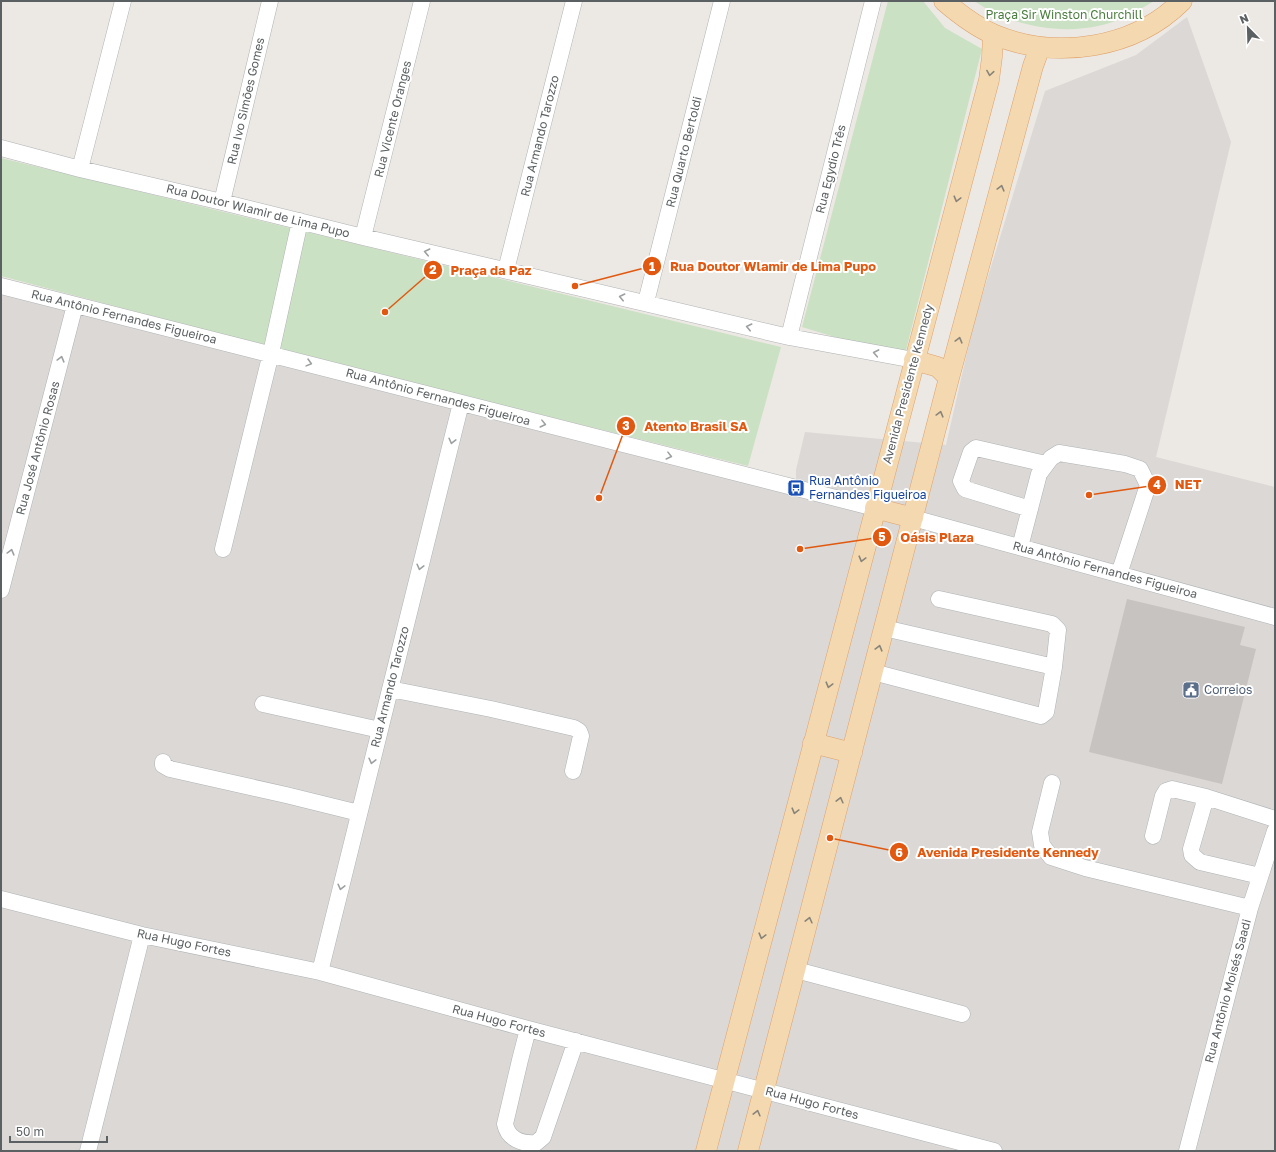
<svg xmlns="http://www.w3.org/2000/svg" width="1276" height="1152" viewBox="0 0 1276 1152" font-family="'Golos Text',sans-serif">
<style>
.industrial{fill:#dbd8d6}
.green{fill:#cae1c3}
.building{fill:#c7c3c0}
.lines{fill:none;stroke-linecap:round;stroke-linejoin:round}
.minor-casing{stroke:#afb2b4;stroke-width:17}
.major-casing{stroke:#dfa16a;stroke-width:21}
.minor{stroke:#fff;stroke-width:16}
.major{stroke:#f4d9b0;stroke-width:20}
.oneway{stroke:#898479}
.oneway2{stroke:#9da0a1}
.labels{text-anchor:middle;stroke-width:4;stroke-linejoin:round;paint-order:stroke}
.park-label{font-size:12px;fill:#4b7d3f;stroke:#fff}
.street-label{font-size:12px;fill:#5b6062;stroke:#fff}
.transit-label{font-size:12px;fill:#164399;stroke:#fff;text-anchor:start}
.service-label{font-size:12px;fill:#4e5e75;stroke:#fff;text-anchor:start}
.leader{fill:none;stroke:#e15910;stroke-width:1.5}
.callout-dot{fill:#e15910;stroke:#fff;stroke-width:1.5}
.mark-label{font-size:12px;text-anchor:middle;font-weight:bold;fill:#fff}
.callout-label{font-size:13px;text-anchor:middle;font-weight:bold;fill:#e15910;stroke:#fff;stroke-width:4;stroke-linejoin:round;paint-order:stroke}
</style>
<rect width="100%" height="100%" fill="#ece8e3"/>
<path class="industrial" d="M1187,17L1231,142L1156,457L1275,487V1151H1V286L796,488V470L805,432L946,445L974,322L1045,91L1136,55Z"/>
<path class="green" d="M888,1H923L945,28L982,49L904,358L802,327Z
M974,1H1154C1145,6 1136,12 1127,16C1088,35 1041,32 1001,16C992,13 983,6 974,1Z
M1,158L781,347L748,466L273,348L1,276Z"/>
<path class="building" d="M1127,599L1245,627L1240,645L1256,649L1222,784L1089,752Z"/>
<g class="lines">
<g class="minor-casing">
<path id="minor" d="M1,148L80,169L222,202L363,237L789,337L914,360
M80,169L123,1
M222,202L270,1
M363,237L422,1
M506,270L574,1
M1,286L875,508
M646,302L722,1
M789,337L873,1
M1030,509L965,489L961,481L971,452L976,448L1046,464
M913,518L1275,617
M1020,547L1039,474L1051,458L1059,453L1125,464L1140,469L1148,485L1119,574
M223,549L271,353L300,221
M1,590L75,305
M884,628L1054,667L1058,630L1052,624L939,599
M873,672L1041,716L1046,712L1054,667
M390,689L491,709L574,728L579,731L581,736L573,771
M263,704L380,730
M163,762V765L170,769L286,795L359,813
M1052,783L1040,832L1042,845L1051,857L1085,868L1250,908
M1206,797L1191,849L1192,855L1200,862L1260,876
M1153,836L1163,796L1166,791L1172,789L1206,797L1275,819
M1,899L142,935L320,972L528,1029L994,1151
M796,970L962,1014
M320,972L461,403
M528,1029L520,1060L505,1124C508,1139 522,1144 536,1143L543,1137L576,1041
M88,1151L142,935
M1187,1151L1250,908L1275,831"/>
</g>
<g class="major-casing">
<path id="major" d="M944,1C959,14 976,27 995,35C1057,60 1134,49 1182,1
M914,360L938,367L949,378
M875,508L913,518
M813,743L852,753
M706,1151L989,80L992,57L993,34
M748,1151L949,378L1033,66L1040,47"/>
</g>
<use href="#minor" class="minor"/>
<use href="#major" class="major"/>
</g>
<defs><path id="oneway-chevron" d="M-2-3.5L2.5 0L-2 3.5" fill="none" stroke-width="1.6" stroke-linecap="round" stroke-linejoin="round"/></defs>
<g class="oneway">
<use href="#oneway-chevron" transform="translate(990 73) rotate(99)"/>
<use href="#oneway-chevron" transform="translate(1001 188) rotate(-75)"/>
<use href="#oneway-chevron" transform="translate(957 199) rotate(105)"/>
<use href="#oneway-chevron" transform="translate(959 340) rotate(-75)"/>
<use href="#oneway-chevron" transform="translate(940 414) rotate(-75)"/>
<use href="#oneway-chevron" transform="translate(862 559) rotate(105)"/>
<use href="#oneway-chevron" transform="translate(879 648) rotate(-75)"/>
<use href="#oneway-chevron" transform="translate(829 685) rotate(105)"/>
<use href="#oneway-chevron" transform="translate(840 800) rotate(-76)"/>
<use href="#oneway-chevron" transform="translate(795 811) rotate(105)"/>
<use href="#oneway-chevron" transform="translate(809 920) rotate(-76)"/>
<use href="#oneway-chevron" transform="translate(762 936) rotate(105)"/>
<use href="#oneway-chevron" transform="translate(757 1113) rotate(-76)"/>
</g>
<g class="oneway2">
<use href="#oneway-chevron" transform="translate(427 252) rotate(-167)"/>
<use href="#oneway-chevron" transform="translate(622 297) rotate(-167)"/>
<use href="#oneway-chevron" transform="translate(749 327) rotate(-167)"/>
<use href="#oneway-chevron" transform="translate(876 353) rotate(-169)"/>
<use href="#oneway-chevron" transform="translate(61 359) rotate(-75)"/>
<use href="#oneway-chevron" transform="translate(309 363) rotate(15)"/>
<use href="#oneway-chevron" transform="translate(543 424) rotate(14)"/>
<use href="#oneway-chevron" transform="translate(452 441) rotate(104)"/>
<use href="#oneway-chevron" transform="translate(669 456) rotate(14)"/>
<use href="#oneway-chevron" transform="translate(11 552) rotate(-75)"/>
<use href="#oneway-chevron" transform="translate(420 567) rotate(104)"/>
<use href="#oneway-chevron" transform="translate(372 761) rotate(104)"/>
<use href="#oneway-chevron" transform="translate(341 887) rotate(104)"/>
</g>
<defs>
<g id="bus-square" transform="scale(0.9)"><rect x="-9" y="-9" width="18" height="18" rx="4" fill="#1a4fb4" stroke="#fff"/><path d="M-5-6H5V4H4V6H2V4H-2V6H-4V4H-5ZM-3.5-4V0h7V-4ZM-3.5 1.2v1.5H-2V1.2ZM2 1.2v1.5H3.5V1.2Z" fill="#fff"/></g>
<g id="civic-square" transform="scale(0.9)"><rect x="-9" y="-9" width="18" height="18" rx="4" fill="#5c6f8a" stroke="#fff"/><path d="M-.6-6.5H3V-4.5H.6V-3L4-1V1h2V6H-6V1h2V-1L-.6-3ZM-1.2 2.5V6h2.4V2.5Z" fill="#fff"/></g>
</defs>
<g fill-rule="evenodd">
<use href="#bus-square" x="796" y="488"/>
<use href="#civic-square" x="1191" y="690"/>
</g>
<g class="labels">
<g class="park-label">
<text x="1064" y="19">Praça Sir Winston Churchill</text>
</g>
<g class="street-label">
<text transform="translate(246 101) rotate(-77)" y="4">Rua Ivo Simões Gomes</text>
<text transform="translate(393 119) rotate(-76)" y="4">Rua Vicente Oranges</text>
<text transform="translate(540 136) rotate(-76)" y="4">Rua Armando Tarozzo</text>
<text transform="translate(684 152) rotate(-76)" y="4">Rua Quarto Bertoldi</text>
<text transform="translate(831 169) rotate(-76)" y="4">Rua Egydio Três</text>
<text transform="translate(258 211) rotate(14)" y="4">Rua Doutor Wlamir de Lima Pupo</text>
<text transform="translate(124 317) rotate(14)" y="4">Rua Antônio Fernandes Figueiroa</text>
<text transform="translate(908 384) rotate(-75)" y="4">Avenida Presidente Kennedy</text>
<text transform="translate(438 397) rotate(15)" y="4">Rua Antônio Fernandes Figueiroa</text>
<text transform="translate(38 448) rotate(-75)" y="4">Rua José Antônio Rosas</text>
<text transform="translate(1105 570) rotate(15)" y="4">Rua Antônio Fernandes Figueiroa</text>
<text transform="translate(390 687) rotate(-76)" y="4">Rua Armando Tarozzo</text>
<text transform="translate(184 943) rotate(12)" y="4">Rua Hugo Fortes</text>
<text transform="translate(1228 991) rotate(-75)" y="4">Rua Antônio Moisés Saadi</text>
<text transform="translate(499 1021) rotate(15)" y="4">Rua Hugo Fortes</text>
<text transform="translate(812 1103) rotate(15)" y="4">Rua Hugo Fortes</text>
</g>
<g class="transit-label">
<text x="809" y="485">Rua Antônio<tspan x="809" dy="14">Fernandes Figueiroa</tspan></text>
</g>
<g class="service-label">
<text x="1204" y="694">Correios</text>
</g>
</g>
<path class="leader" d="M575 286L652 266M385 312L433 270M599 498L626 426M1089 495L1157 485M800 549L882 537M830 838L899 852"/>
<g class="callout-dot">
<circle cx="575" cy="286" r="4"/>
<circle cx="385" cy="312" r="4"/>
<circle cx="599" cy="498" r="4"/>
<circle cx="1089" cy="495" r="4"/>
<circle cx="800" cy="549" r="4"/>
<circle cx="830" cy="838" r="4"/>
<circle cx="652" cy="266" r="10"/>
<circle cx="433" cy="270" r="10"/>
<circle cx="626" cy="426" r="10"/>
<circle cx="1157" cy="485" r="10"/>
<circle cx="882" cy="537" r="10"/>
<circle cx="899" cy="852" r="10"/>
</g>
<g class="mark-label">
<text x="652" y="271">1</text>
<text x="433" y="274">2</text>
<text x="626" y="430">3</text>
<text x="1157" y="489">4</text>
<text x="882" y="541">5</text>
<text x="899" y="857">6</text>
</g>
<g class="callout-label">
<text x="773" y="271">Rua Doutor Wlamir de Lima Pupo</text>
<text x="491" y="275">Praça da Paz</text>
<text x="696" y="431">Atento Brasil SA</text>
<text x="1188" y="489">NET</text>
<text x="937" y="542">Oásis Plaza</text>
<text x="1008" y="857">Avenida Presidente Kennedy</text>
</g>
<rect width="1276" height="1152" fill="none" stroke="#5b6062" stroke-width="4"/>
<g transform="translate(1248 28) rotate(337)" stroke="#ffffff" stroke-width="3" paint-order="stroke">
<path d="M0-3L7 15L0 10L-7 15Z" fill="#5b6062"/>
<text y="-6" font-size="11" font-weight="bold" text-anchor="middle" fill="#5b6062">N</text>
</g>
<path d="M10 1136v6h97v-6" fill="none" stroke="#5b6062" stroke-width="2"/>
<text x="16" y="1136" font-size="12" fill="#5b6062" stroke="#ffffff" stroke-width="3" paint-order="stroke">50 m</text>
</svg>
